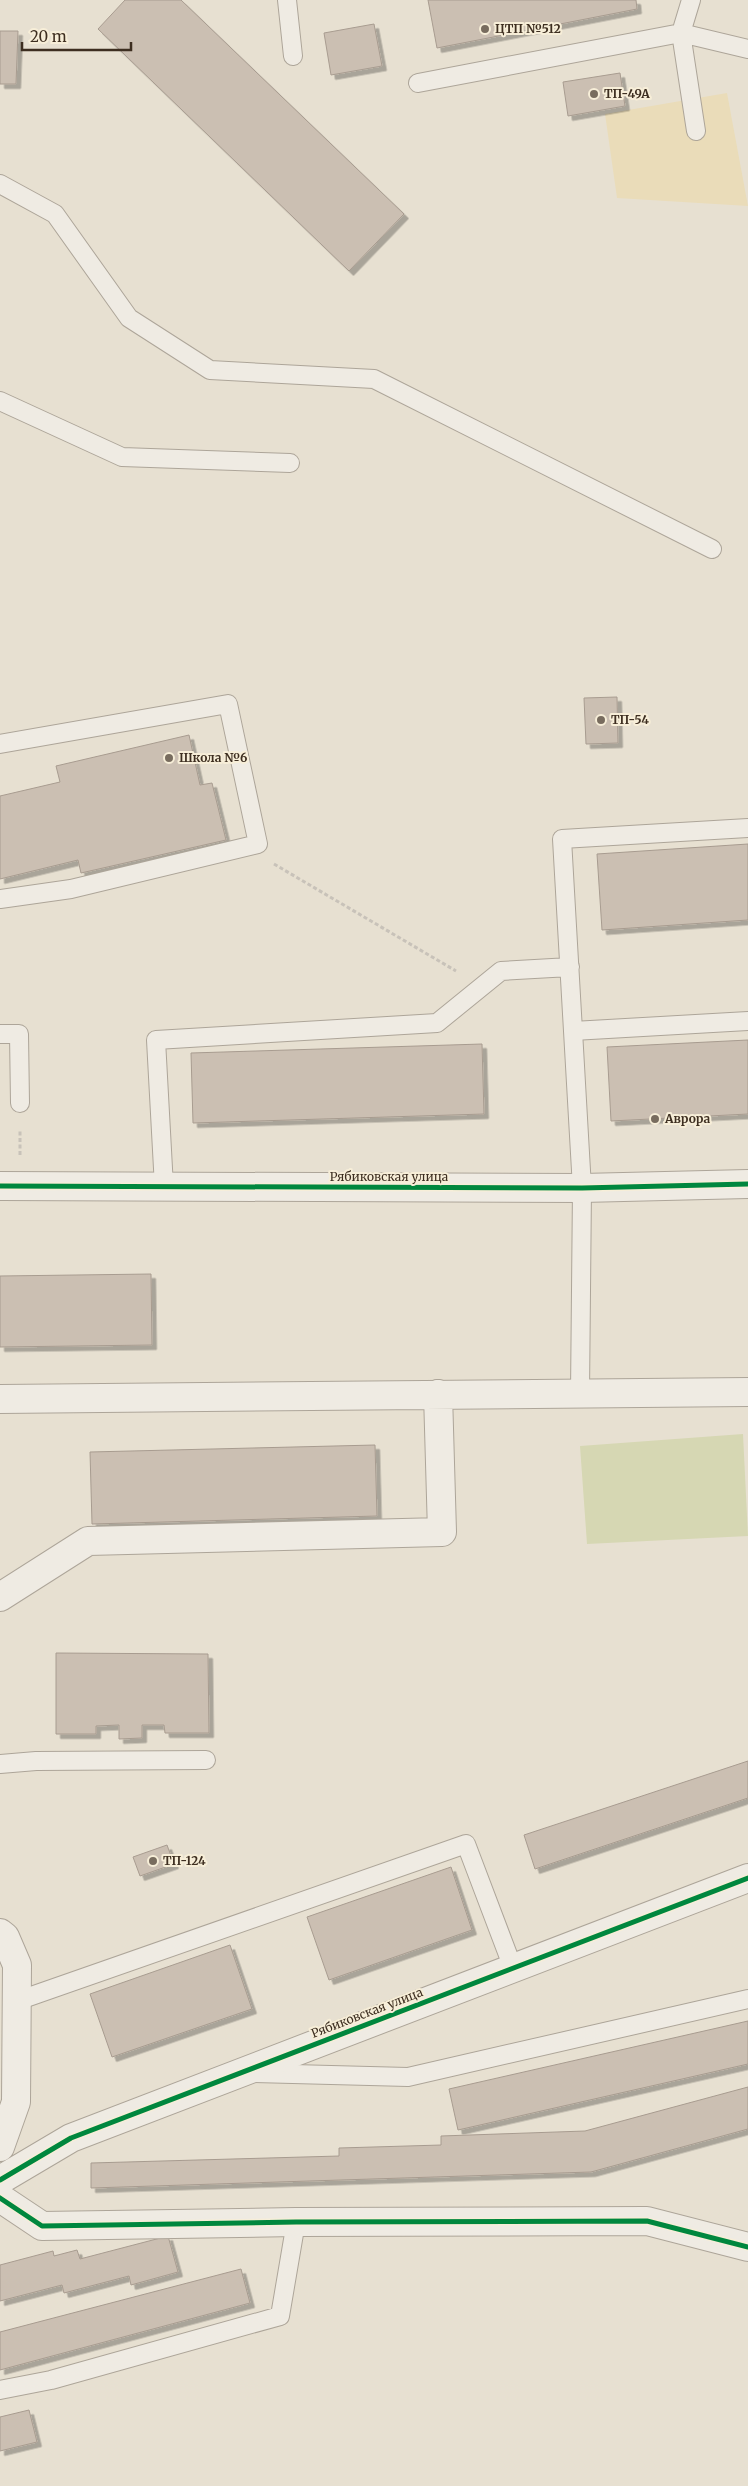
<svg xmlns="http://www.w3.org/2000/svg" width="748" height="2486" viewBox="0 0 748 2486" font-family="Merriweather,serif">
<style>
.green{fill:#d6d7b3}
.sand{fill:#eadcb9}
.building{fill:#cbbfb2;stroke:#a89c90;filter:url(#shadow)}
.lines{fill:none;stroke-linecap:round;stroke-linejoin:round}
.lane-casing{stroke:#ada599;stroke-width:20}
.street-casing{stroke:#ada599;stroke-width:30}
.path{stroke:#c8c2b9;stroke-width:3;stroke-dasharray:4 2.5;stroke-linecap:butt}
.lane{stroke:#efebe3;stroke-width:18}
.street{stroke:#efebe3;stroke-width:28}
.cycleway-casing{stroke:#f7eed8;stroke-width:8}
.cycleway{stroke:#00873e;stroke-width:5}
.poi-dot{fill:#786c5e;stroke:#f7eed8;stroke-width:2}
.labels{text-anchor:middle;stroke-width:4;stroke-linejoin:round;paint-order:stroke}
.poi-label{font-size:12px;font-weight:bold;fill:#3d2e20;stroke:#f7eed8;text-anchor:start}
.street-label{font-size:12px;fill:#3d2e20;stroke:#f7eed8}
</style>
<defs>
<filter id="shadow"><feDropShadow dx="4.5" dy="4.5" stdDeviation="0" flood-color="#0004"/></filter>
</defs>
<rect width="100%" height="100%" fill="#e7e0d1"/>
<path class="green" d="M743,1434L748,1536L587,1544L580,1446Z"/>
<path class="sand" d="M727,93L748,206L617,198L605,114Z"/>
<path class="building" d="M125,0H181L404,214L349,271L98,29Z
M428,0H636L637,9L437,48Z
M374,24L382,66L331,75L324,33Z
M0,31H18L16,84H0Z
M620,73L625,106L568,116L563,82Z
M617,697L618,743L586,744L584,698Z
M189,735L200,785L212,783L226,840L81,873L78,860L0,879V796L60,782L56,766Z
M748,844V920L602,930L597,854Z
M748,1040V1114L611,1121L607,1047Z
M482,1044L484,1114L193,1123L191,1053Z
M151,1274L152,1345L0,1347V1276Z
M375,1445L377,1516L92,1524L90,1452Z
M56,1653L208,1654L209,1733H165L164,1725H142V1738L119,1739V1725L96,1726V1734H56Z
M748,1761V1798L535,1869L524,1835Z
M167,1845L174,1864L140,1876L133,1857Z
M451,1867L472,1930L329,1980L307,1917Z
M230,1945L252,2009L112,2057L90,1994Z
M748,2021V2064L458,2130L449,2089Z
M748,2087V2129L591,2172L91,2188V2163L339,2156V2148L441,2145V2136L585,2131Z
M168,2236L178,2272L131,2285L129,2276L64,2293L62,2285L0,2301V2265L53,2251L54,2256L77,2250L80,2259Z
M241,2269L250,2303L0,2370V2332Z
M29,2410L37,2442L0,2451V2417Z"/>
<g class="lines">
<g class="lane-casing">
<path id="lane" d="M287,0L293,56
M418,83L681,33L691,0
M696,131L681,33L748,49
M0,184L55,214L129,318L210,370L374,379L712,549
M0,401L122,457L290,463
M0,744L228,704L258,844L71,889L0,899
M573,1031L748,1021
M0,1034H19L20,1103
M164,1187L156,1040L437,1023L501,971L570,967
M580,1393L582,1188L562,839L748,828
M0,1764L36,1761L206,1760
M17,2001L466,1844L513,1968
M254,2073L408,2077L748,1999
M0,2390L51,2380L280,2316L296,2222"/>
</g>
<g class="street-casing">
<path id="street" d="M0,1186L582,1188L748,1184
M0,1399L748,1392
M0,1597L88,1541L442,1532L438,1394
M0,1933L5,1937L17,1965L16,2102L0,2147
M0,2180L71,2138L748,1878
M0,2198L42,2226L296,2222L647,2221L748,2247"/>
</g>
<path class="path" d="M274,864L456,971
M20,1155V1131"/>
<use href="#lane" class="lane"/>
<use href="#street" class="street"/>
<g class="cycleway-casing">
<path id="cycleway" d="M0,1186L582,1188L748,1184
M0,2180L71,2138L748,1878
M0,2198L42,2226L296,2222L647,2221L748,2247"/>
</g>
<use href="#cycleway" class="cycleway"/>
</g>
<g class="poi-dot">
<circle cx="485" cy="29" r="5"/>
<circle cx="594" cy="94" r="5"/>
<circle cx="601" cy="720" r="5"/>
<circle cx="169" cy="758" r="5"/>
<circle cx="655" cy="1119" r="5"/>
<circle cx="153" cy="1861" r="5"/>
</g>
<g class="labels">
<g class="poi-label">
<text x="495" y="33">ЦТП №512</text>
<text x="604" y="98">ТП-49А</text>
<text x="611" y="724">ТП-54</text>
<text x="179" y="762">Школа №6</text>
<text x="665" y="1123">Аврора</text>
<text x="163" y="1865">ТП-124</text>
</g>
<g class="street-label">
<text x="389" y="1181">Рябиковская улица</text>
<text transform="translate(367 2013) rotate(-21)" y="4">Рябиковская улица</text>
</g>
</g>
<path d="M22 42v8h109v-8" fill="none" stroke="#3d2e20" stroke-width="2.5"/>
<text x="30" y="42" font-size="15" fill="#3d2e20" stroke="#f7eed8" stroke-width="4" paint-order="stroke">20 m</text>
</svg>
